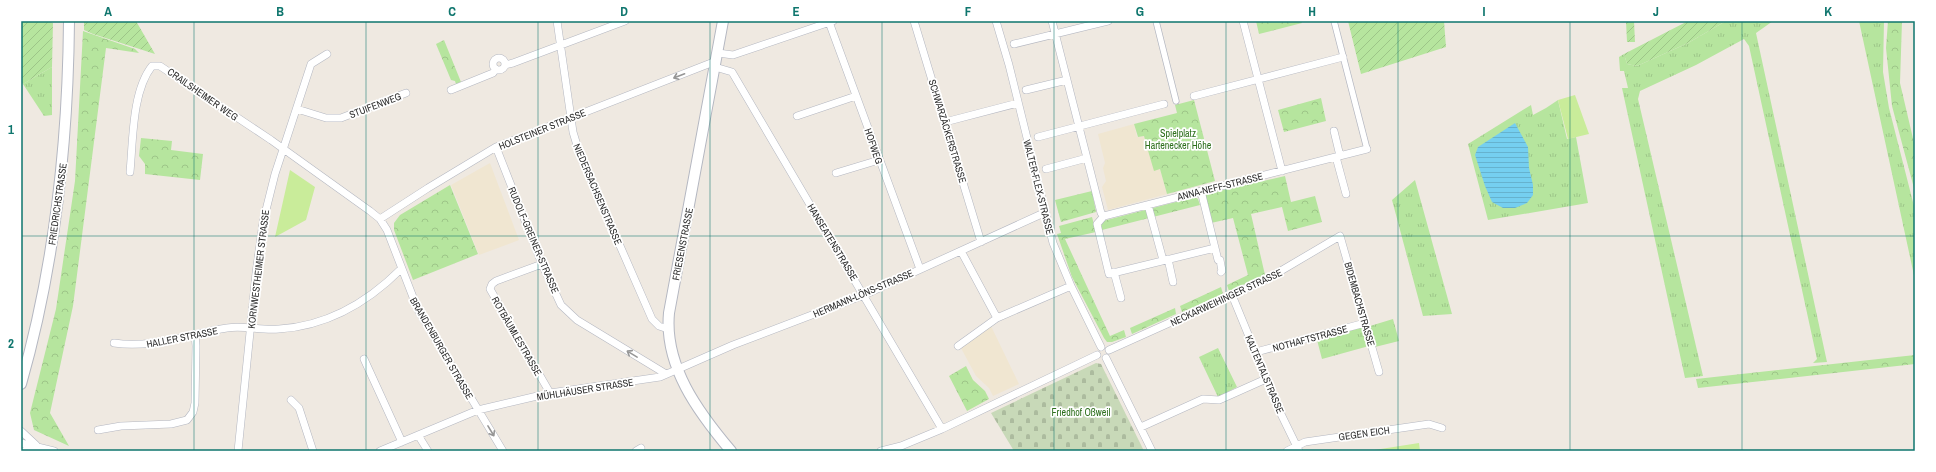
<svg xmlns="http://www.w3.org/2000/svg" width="1936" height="472" viewBox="0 0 1936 472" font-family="'Archivo Narrow',sans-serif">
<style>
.education{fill:#f0e6d1}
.grass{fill:url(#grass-tufts)}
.forest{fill:url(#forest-crowns)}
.cemetery{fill:url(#cemetery-stones)}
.garden{fill:url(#garden-furrows)}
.pitch{fill:#c9ec9a}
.water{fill:url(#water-rules)}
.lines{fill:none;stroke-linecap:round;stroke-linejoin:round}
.pedestrian-casing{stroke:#b4b7c1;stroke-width:7}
.minor-casing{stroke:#b4b7c1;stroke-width:8}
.secondary-casing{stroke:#b4b7c1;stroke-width:12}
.pedestrian{stroke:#fff;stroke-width:5.5}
.minor{stroke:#fff;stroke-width:7}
.secondary{stroke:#fff;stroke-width:10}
.oneway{stroke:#969696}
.grid{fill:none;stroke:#0f766e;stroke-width:1;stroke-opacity:0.55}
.labels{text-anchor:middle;stroke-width:3.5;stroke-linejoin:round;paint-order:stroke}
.street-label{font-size:10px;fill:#2e2e2e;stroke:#fff}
.park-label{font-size:10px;fill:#2c6e1b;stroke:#fff}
.neatline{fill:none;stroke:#0f766e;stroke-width:1.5}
.grid-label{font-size:13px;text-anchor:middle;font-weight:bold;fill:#0f766e}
</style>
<defs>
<pattern id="grass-tufts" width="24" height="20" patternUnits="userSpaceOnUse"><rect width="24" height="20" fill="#b6e59e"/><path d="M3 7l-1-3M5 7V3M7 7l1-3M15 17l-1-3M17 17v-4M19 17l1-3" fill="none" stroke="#9dc588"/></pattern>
<pattern id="forest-crowns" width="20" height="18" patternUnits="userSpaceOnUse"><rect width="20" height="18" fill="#b6e59e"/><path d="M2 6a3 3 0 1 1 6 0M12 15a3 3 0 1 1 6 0" fill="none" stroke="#9dc588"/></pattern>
<pattern id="cemetery-stones" width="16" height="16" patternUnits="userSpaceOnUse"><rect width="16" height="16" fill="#c8d9b8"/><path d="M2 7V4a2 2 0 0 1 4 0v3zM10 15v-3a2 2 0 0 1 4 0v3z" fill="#acbb9e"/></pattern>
<pattern id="garden-furrows" width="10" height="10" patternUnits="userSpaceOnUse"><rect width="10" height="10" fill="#b6e59e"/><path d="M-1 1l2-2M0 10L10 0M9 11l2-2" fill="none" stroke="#9dc588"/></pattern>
<pattern id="water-rules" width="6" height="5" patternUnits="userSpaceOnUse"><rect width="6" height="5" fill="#75cff0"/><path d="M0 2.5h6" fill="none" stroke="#66b2ce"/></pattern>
</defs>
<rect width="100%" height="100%" fill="#efe9e1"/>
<path class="education" d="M1134,124L1137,137L1144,136L1146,144L1160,169L1167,194L1108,210L1102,187L1106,181L1103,168L1105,163L1098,134Z
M490,163L519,240L479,255L451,185Z
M991,326L1019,384L993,396L989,388L976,376L961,348Z"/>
<path class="grass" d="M1726,21H1773L1756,33L1827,362L1813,363L1817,359L1749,46L1744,39L1696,65L1640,91L1638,99L1703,376L1685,378L1622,88H1628L1624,71H1620L1619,57L1624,54L1627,64L1637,66L1688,43Z
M1859,21H1884L1883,72L1889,108L1915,210V280Z
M52,67V115L44,116L23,84Z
M1558,100L1567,139L1576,137L1588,203L1488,220L1468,144L1531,105L1533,115L1546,108Z
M1415,180L1452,314L1423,316L1392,200Z
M1393,319L1399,341L1375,347L1370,326Z
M1363,327L1369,346L1322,359L1317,340Z
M1218,348L1237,387L1218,397L1199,357Z"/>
<path class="forest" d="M1256,21H1301L1302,23L1259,34Z
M1888,21H1902L1900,83L1915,147V192L1892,106L1886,48Z
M83,31L135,49L139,53L106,48L73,306L50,413L69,446L34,430L30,413L56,309L75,181Z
M444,40L461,82L456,84L455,81L451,80L436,44Z
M1321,98L1326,121L1284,132L1278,110Z
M1194,100L1215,181L1167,194L1160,169L1154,171C1150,158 1147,147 1144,136L1138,137L1134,124L1177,113L1175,105Z
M141,138L172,141L171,150L203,154L200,180L145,174V164L139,156Z
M1285,176L1291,202L1315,196L1322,222L1288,231L1282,207L1251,214L1265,275L1229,291L1227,285L1248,275L1233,218L1211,223L1205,197L1206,194Z
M450,185L478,254L413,280L394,230V223L400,215Z
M1092,191L1096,212L1061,222L1055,200Z
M1195,197L1198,199L1200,205L1102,230L1101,226L1103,221Z
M1092,217L1096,232L1065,239L1110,336L1124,330L1126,337L1112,342H1107L1104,338L1072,277L1057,234L1061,233L1059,226Z
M1221,287L1223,294L1182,312L1180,306Z
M1175,308L1176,314L1132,334L1130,328Z
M1915,355V364L1698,388L1696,379Z
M966,366L973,380L985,391L989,399L967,411L949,376Z"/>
<path class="cemetery" d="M1096,363L1101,364L1144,451H1014L991,413Z"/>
<path class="garden" d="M21,21H47L53,23L52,67L23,84L21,82Z
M84,21H136L155,54L93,34L84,30Z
M1348,21H1444L1446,47L1361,74Z
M1626,21H1634L1635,42H1627Z
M1688,21H1726L1688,43L1637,66L1627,64L1624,54Z"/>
<path class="pitch" d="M1575,95L1589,134L1568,139L1558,100Z
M290,170L315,187L306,220L275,237Z
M1419,443L1420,451H1368Z"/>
<path class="water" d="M1515,123L1528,147L1529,168L1533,185V195L1527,203L1515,208H1503L1492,202L1485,186L1475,155L1478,147Z"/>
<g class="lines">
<g class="pedestrian-casing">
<path id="pedestrian" d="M1156,21L1176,101
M1334,21L1367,149"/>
</g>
<g class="minor-casing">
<path id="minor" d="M557,21L573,132L579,152L652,319L659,326L668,329
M914,21L981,242
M996,21L1009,65L1053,243L1071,286L1101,347
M1052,21L1101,213L1104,216
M1243,21L1282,171
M829,22L920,269
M1014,44L1108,21
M718,53L733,55L833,21
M493 64a6 6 0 1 1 12 0a6 6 0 1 1-12 0Z
M505,65L513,63L625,21
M715,67L732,72L942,429
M451,90L493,73L496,69
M1026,90L1067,80
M1194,96L1343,57
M297,109L326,118H341L406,93
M797,116L856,96
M945,122L1018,103
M1334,131L1340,156
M1038,137L1164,104
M496,147L542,264L561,305L577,320L666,374
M1336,157L1346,194
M1046,169L1087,158
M130,172C133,141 132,91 152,66H160L271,140L370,211L380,219L387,230L418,310L503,451
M836,173L879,160
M1201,191L1218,260H1220L1222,271L1221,272
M1148,205L1163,260
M1104,216L1367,149
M1104,216L1097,224L1109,274L1215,248
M380,219L428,188L496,147L711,63L716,64
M961,251L997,318L1071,286
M1168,259L1173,282
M542,264L496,281L492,284L490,289L550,393
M1114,272L1121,298
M1232,295L1280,412L1299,451
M114,343C151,349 190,334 227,328C244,325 262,331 279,329C327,326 367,303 401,269
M958,346L997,318
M1109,350L1267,279L1340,236L1379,372
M1256,352L1365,323
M1106,358L1152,451
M364,359L402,442
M291,400L299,408L313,451
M1141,427L1203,399L1219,400L1266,379
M98,430L121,426L171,424L187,420L193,412L195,403L196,346L195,334
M21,431L36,445
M418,435L428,451
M21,443L54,451
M23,451L37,448
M238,451L256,273L263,222L275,174L311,64L327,54
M380,451L478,410L550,393L660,377L733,345L864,295L1046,212
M636,451L641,448
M881,451L901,446L942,429L1097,355
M1287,451L1305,442L1429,424L1442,428"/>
</g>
<g class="secondary-casing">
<path id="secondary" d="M723,21L669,313C664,366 698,412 731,451
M21,384C55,265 68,144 69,21"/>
</g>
<use href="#pedestrian" class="pedestrian"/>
<use href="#minor" class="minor"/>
<use href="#secondary" class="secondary"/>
</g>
<defs><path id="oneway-shaft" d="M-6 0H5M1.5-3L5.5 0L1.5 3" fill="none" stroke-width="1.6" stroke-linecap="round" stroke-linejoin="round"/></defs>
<g class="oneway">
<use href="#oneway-shaft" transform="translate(679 76) rotate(159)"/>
<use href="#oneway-shaft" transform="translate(632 354) rotate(-149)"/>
<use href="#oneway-shaft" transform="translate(491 431) rotate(59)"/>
</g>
<path class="grid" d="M194,21V451M366,21V451M538,21V451M710,21V451M882,21V451M1054,21V451M1226,21V451M1398,21V451M1570,21V451M1742,21V451M21,236H1915"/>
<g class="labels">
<g class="street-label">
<text transform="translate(203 94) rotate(35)" y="4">CRAILSHEIMER WEG</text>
<text transform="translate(375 105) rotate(-21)" y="4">STUIFENWEG</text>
<text transform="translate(542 129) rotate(-22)" y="4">HOLSTEINER STRASSE</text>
<text transform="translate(948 131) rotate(73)" y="4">SCHWARZÄCKERSTRASSE</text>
<text transform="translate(874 146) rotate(71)" y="4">HOFWEG</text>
<text transform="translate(1220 186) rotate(-14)" y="4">ANNA-NEFF-STRASSE</text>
<text transform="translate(1039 187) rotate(76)" y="4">WALTER-FLEX-STRASSE</text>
<text transform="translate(598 194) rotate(67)" y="4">NIEDERSACHSENSTRASSE</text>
<text transform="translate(57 204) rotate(-82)" y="4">FRIEDRICHSTRASSE</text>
<text transform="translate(534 240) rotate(67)" y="4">RUDOLF-GREINER-STRASSE</text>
<text transform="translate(833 242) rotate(59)" y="4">HANSEATENSTRASSE</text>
<text transform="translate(682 244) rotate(-79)" y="4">FRIESENSTRASSE</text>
<text transform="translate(258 269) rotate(-83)" y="4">KORNWESTHEIMER STRASSE</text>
<text transform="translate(863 293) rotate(-23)" y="4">HERMANN-LÖNS-STRASSE</text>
<text transform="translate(1226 297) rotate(-25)" y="4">NECKARWEIHINGER STRASSE</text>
<text transform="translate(1360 304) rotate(74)" y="4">BIDEMBACHSTRASSE</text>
<text transform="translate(517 336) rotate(60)" y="4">ROTBÄUMLESTRASSE</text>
<text transform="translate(182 337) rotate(-11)" y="4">HALLER STRASSE</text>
<text transform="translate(1310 338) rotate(-15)" y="4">NOTHAFTSTRASSE</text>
<text transform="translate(442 348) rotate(60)" y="4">BRANDENBURGER STRASSE</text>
<text transform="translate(1265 374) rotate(67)" y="4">KALTENTALSTRASSE</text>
<text transform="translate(585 389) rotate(-9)" y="4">MÜHLHÄUSER STRASSE</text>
<text transform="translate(1364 433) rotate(-8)" y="4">GEGEN EICH</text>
</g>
<g class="park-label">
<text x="1178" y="137">Spielplatz<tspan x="1178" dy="12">Hartenecker Höhe</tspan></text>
<text x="1081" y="416">Friedhof Oßweil</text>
</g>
</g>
<rect width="1936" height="472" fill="none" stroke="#ffffff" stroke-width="44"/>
<rect x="22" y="22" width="1892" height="428" class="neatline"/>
<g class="grid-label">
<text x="108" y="16">A</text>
<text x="280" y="16">B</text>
<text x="452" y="16">C</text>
<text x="624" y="16">D</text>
<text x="796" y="16">E</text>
<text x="968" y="16">F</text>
<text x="1140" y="16">G</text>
<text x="1312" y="16">H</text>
<text x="1484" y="16">I</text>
<text x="1656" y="16">J</text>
<text x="1828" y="16">K</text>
<text x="11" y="134">1</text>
<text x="11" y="348">2</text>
</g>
</svg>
